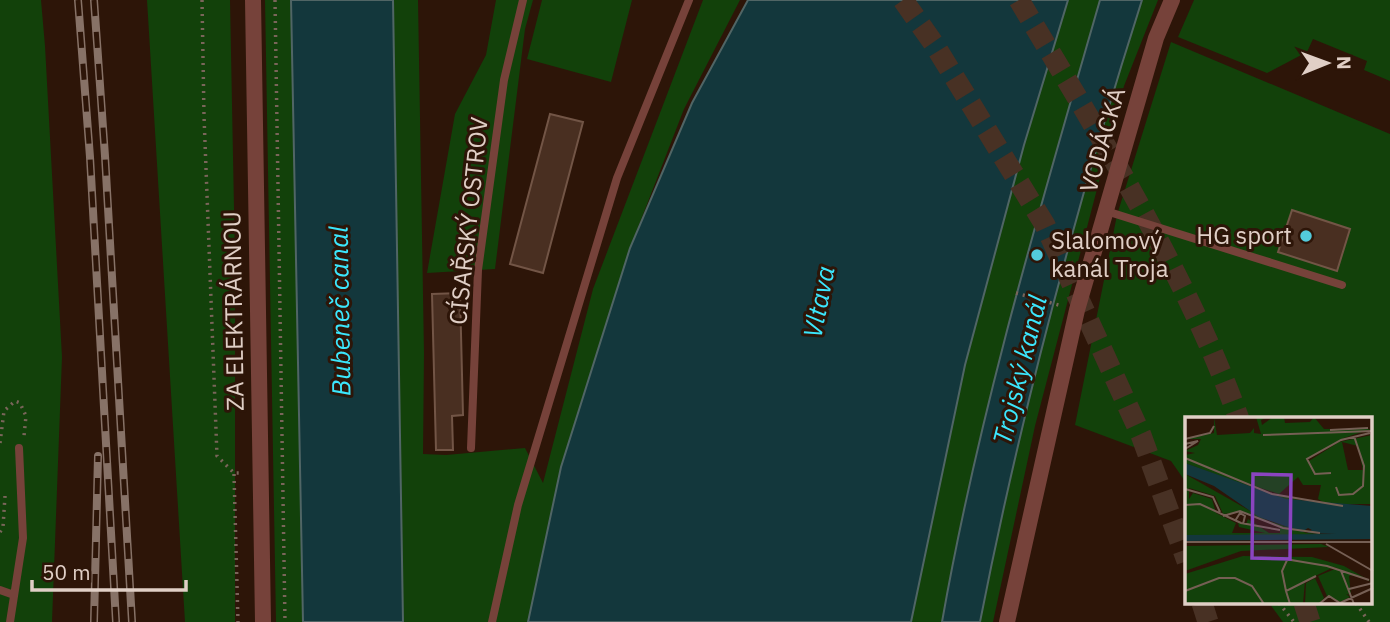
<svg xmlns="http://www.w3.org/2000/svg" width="1390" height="622" viewBox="0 0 1390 622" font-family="'IBM Plex Sans',sans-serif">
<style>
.green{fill:#12410a}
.water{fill:#13373c;stroke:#506565;stroke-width:2}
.building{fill:#492f21;stroke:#725546;stroke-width:2}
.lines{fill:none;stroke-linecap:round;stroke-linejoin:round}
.highway-tunnel{stroke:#483124;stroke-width:21;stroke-dasharray:21 10;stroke-linecap:butt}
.path{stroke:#7a655a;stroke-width:3.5;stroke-dasharray:2 5;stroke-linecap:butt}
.lane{stroke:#76423a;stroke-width:8}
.street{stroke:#76423a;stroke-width:16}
.rail-casing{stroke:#877267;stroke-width:8}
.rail{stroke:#2d1508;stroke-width:5;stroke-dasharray:16;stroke-linecap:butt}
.poi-dot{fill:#53cadc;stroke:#2d1508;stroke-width:2.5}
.labels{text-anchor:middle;stroke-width:6;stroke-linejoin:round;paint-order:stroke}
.street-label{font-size:24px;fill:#e0cfc6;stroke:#2d1508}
.poi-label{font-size:24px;fill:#e0cfc6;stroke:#2d1508;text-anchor:end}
.water-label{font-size:26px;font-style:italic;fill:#3be6fc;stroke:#2d1508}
.inset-road{fill:none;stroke:#755f54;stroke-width:2}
.view{fill:#8a44c0;fill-opacity:0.15;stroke:#8a44c0;stroke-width:3.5}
.inset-edge{fill:none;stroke:#e0cfc6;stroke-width:3.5}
</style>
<rect width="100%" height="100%" fill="#2d1508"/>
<path class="green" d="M0,0H41L45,46L62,357L52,622H0Z
M147,0H230L235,260V622H185Z
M265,0H291L303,622H276Z
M393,0H418L424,353L423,454L446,455L525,448L543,483L593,289L703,0H740L684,109L630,248L561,467L528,622H403Z
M496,0H533L525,29L495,269L427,273L455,114L486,55Z
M542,0H632L611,82L527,59Z
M1068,0H1158L1124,86L1035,426L993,622H911L965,365L1024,145Z
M1194,0H1390V81L1364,70L1367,61L1313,39L1307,52L1267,73L1178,37Z
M1171,42L1390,134V622H1283L1269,603H1371V419H1187V484L1171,461L1075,425L1117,215Z"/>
<path class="water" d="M291,0H393L403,622H303Z
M748,0H1068L1024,145L965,365L911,622H528L561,467L630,248L692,103Z
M1100,0H1142C1077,204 1021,412 980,622H942C979,411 1041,205 1100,0Z"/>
<path class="building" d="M550,114L583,122L543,273L510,264Z
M1292,210L1350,229L1337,271L1278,252Z
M460,293L463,415L452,416L453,450H436L432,294Z"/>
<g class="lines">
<path class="highway-tunnel" d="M903,0L934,44L1045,225L1141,435L1187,561
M1019,0C1099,135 1185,270 1239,419
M1202,603L1208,622
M1304,603L1310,622"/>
<path class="path" d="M202,0L204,116L217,456L234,473H242
M275,0L285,622
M1016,293L1062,306
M0,443L4,411L15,401L20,403L26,416L24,436
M234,474L238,622
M0,532L3,527L5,496
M1279,603L1294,622
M1356,603L1369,622"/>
<path class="lane" d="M1106,211L1342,285
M471,448L478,270L504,80L523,0
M0,590L14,595
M10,622L23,538L19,448
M492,622L518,505L617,178L689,0"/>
<path class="street" d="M253,0L263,622
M1007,622L1077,310L1156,38L1172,0"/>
<g class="rail-casing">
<path id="rail" d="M78,0L90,157L116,622
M94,0L105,156L132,622
M94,622L98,456"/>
</g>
<use href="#rail" class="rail"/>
</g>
<g class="poi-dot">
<circle cx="1306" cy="236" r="7"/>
<circle cx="1037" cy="255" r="7"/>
</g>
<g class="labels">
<g class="street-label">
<text transform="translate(1103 140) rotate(-74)" y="8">VODÁCKÁ</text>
<text transform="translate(469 221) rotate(-84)" y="8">CÍSAŘSKÝ OSTROV</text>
<text transform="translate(234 311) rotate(-91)" y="8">ZA ELEKTRÁRNOU</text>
</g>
<g class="poi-label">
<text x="1292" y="244">HG sport</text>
<text x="1051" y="249" text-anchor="start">Slalomový<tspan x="1051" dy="28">kanál Troja</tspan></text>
</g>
<g class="water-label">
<text transform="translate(819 302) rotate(-79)" y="9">Vltava</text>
<text transform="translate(340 311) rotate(-91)" y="9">Bubeneč canal</text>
<text transform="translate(1020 370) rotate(-76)" y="9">Trojský kanál</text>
</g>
</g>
<g transform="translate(1185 417)">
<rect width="187" height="187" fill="#2d1508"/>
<path d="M29,0L32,18L65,16L69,11V16L76,17L71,0H84L76,3L77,8L88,0H99L100,6L125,5L129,0L139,12H186L159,21L121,42L124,44L154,25L187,18V87H141L133,82L136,68H118L113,60L94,77L54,64L73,73L131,87L109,88L59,74L52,70L54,66L0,46V38L10,36L0,34L13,28L16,22H0L29,16ZM157,25L173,29L179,58L178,53H163ZM0,57L83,104L122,116L152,118H0ZM4,71L30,79L38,97L58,95L95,110V116H84L63,102L61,107L53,106L54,110L80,116H47L51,106L31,96L27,82L8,76L4,82ZM136,127L144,130L56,134L0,154V129ZM58,139L127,140L159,149L187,165L149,150L120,164L118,187H0V157ZM150,152L168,158L164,159L166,178L161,177L165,180L155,185L142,179L133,159ZM130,161L139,181L134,187H120L121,166Z" fill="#12410a" fill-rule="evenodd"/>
<path d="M0,46L101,82L187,89V122L0,124V118L151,117L122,116L127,113L123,111L117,115L74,100L29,69L0,57Z" fill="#13373c"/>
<path class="inset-road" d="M145,13L183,11M78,18L187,14M0,22L25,16L29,9M0,27L13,24L0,32M0,41L87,77L158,89M146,56L130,57L122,42L156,23L185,16M151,70L154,78L168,77L178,69L179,49L169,19M0,72L28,80L35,95M0,88L15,87L56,106L95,113M38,99L55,94L98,111L135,116M50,104L55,96L60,99L58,107M0,125H188M141,127L188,154M94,141L142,149L184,163M156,154L169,187M164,172L188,166M0,174L34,161H50L67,169L79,187M101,174L97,154L103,141M105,187L101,174L131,159M134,187L144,179L155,186L188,171"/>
<path class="view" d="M68,57L106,58L105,142L67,141Z"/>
<rect width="187" height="187" class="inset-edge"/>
</g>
<g transform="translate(1327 63) rotate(89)" stroke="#2d1508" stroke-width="5" paint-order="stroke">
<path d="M0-5L12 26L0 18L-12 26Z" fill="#e0cfc6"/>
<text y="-10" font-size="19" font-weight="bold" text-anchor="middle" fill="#e0cfc6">N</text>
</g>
<path d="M32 580v10h154v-10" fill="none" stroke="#e0cfc6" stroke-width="3.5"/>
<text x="42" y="580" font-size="21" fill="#e0cfc6" stroke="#2d1508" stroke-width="5" paint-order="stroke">50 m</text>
</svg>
